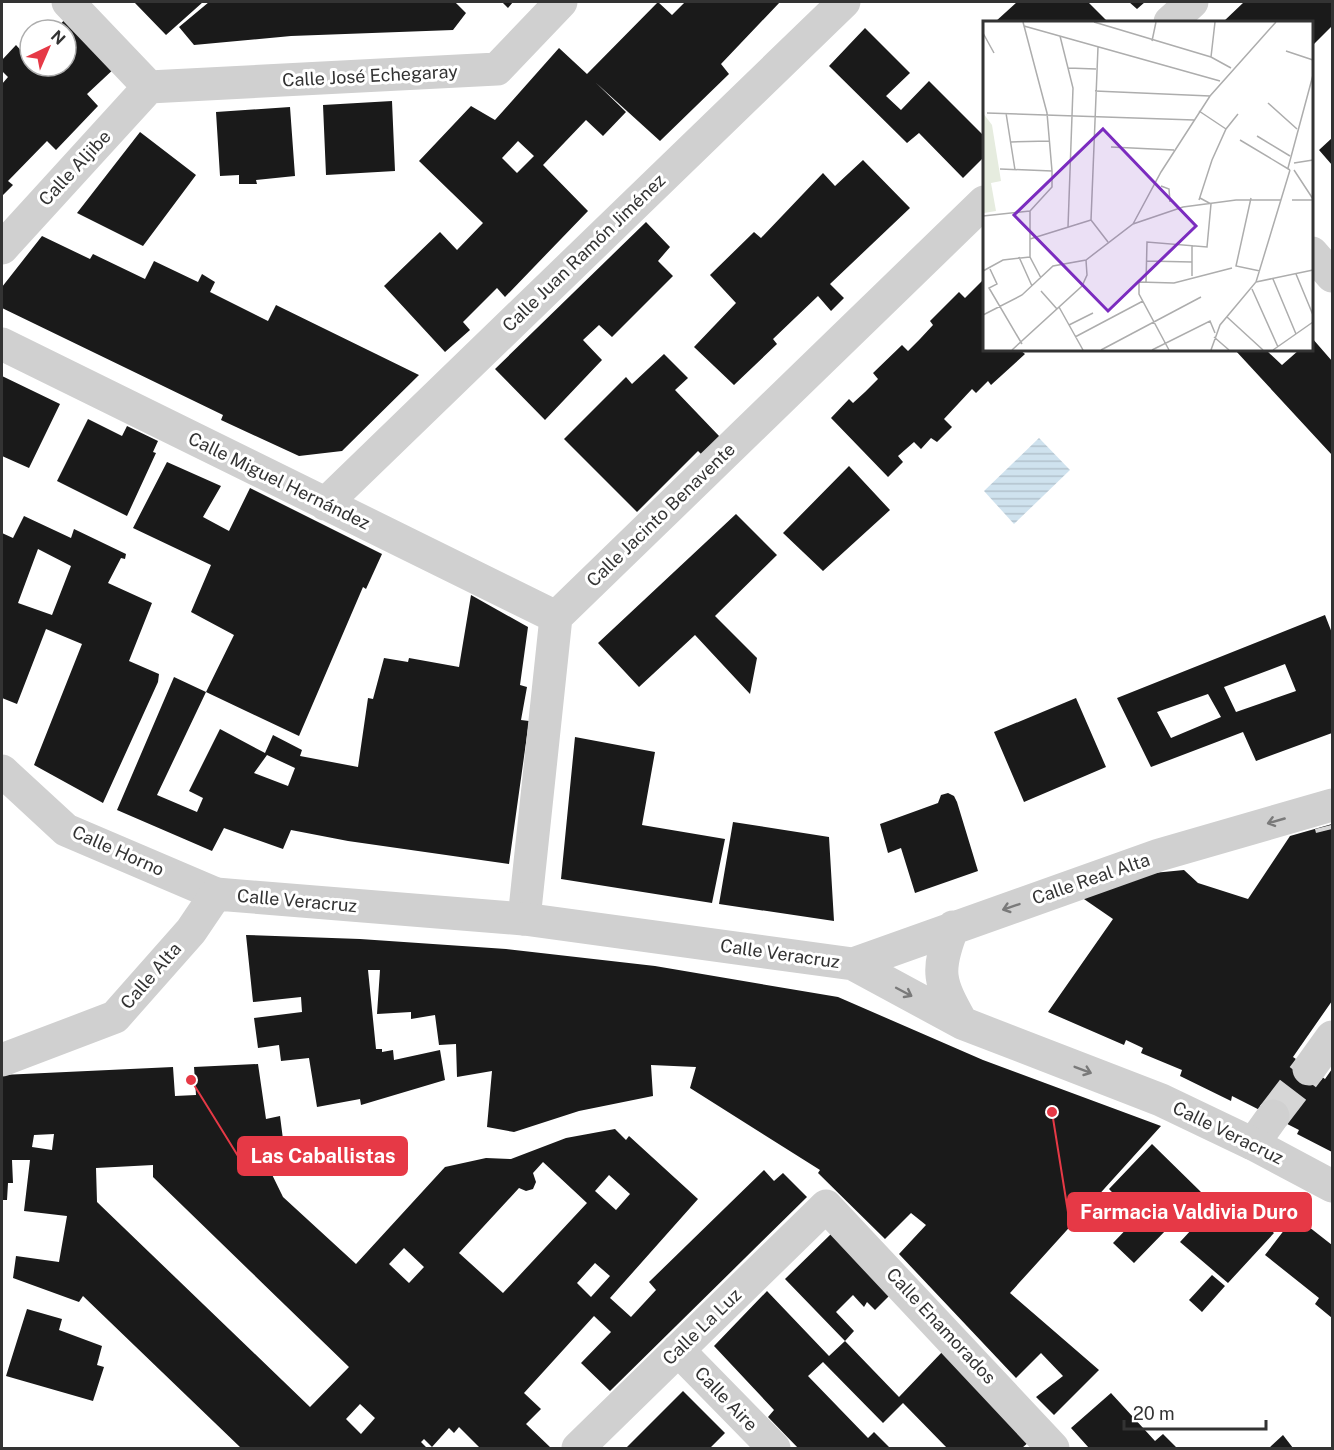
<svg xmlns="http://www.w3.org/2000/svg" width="1334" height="1450" viewBox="0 0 1334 1450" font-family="'Public Sans',sans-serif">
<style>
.water{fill:url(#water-rules)}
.building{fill:#1a1a1a;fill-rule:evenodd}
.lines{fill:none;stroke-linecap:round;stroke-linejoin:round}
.minor-tunnel{stroke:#d6d6d6;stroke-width:33;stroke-dasharray:33 16;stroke-linecap:butt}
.minor{stroke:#d0d0d0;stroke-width:33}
.tertiary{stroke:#d0d0d0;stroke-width:33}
.oneway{stroke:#7a7a7a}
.labels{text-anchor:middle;stroke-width:6;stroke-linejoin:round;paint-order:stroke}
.street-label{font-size:18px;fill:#333;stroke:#fff}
.inset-road{fill:none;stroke:#adadad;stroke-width:1.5}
.view{fill:#7b2cbf;fill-opacity:0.15;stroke:#7b2cbf;stroke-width:3}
.inset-edge{fill:none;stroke:#333;stroke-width:3}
.leader{fill:none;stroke:#e63946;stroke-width:2}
.callout-dot{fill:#e63946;stroke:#fff;stroke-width:2}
.callout{fill:#e63946;stroke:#e63946;stroke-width:2}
.callout-label{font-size:20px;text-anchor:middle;font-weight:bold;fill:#fff}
</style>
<defs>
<pattern id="water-rules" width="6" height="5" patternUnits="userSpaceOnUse" patternTransform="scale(1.5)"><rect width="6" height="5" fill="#cfe2ee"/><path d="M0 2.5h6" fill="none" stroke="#b2c2cd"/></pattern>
</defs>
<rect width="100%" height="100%" fill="#fff"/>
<path class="water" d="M1039,438L1070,470L1014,524L984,491Z"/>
<path class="building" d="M134,2H203L166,35Z
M209,2H455L466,13L453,30L291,36L194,45L179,27Z
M502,2H513L508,8Z
M658,2L672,15L685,2H780L721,64L729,74L660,141L595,82L626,112L603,136L586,120L543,165L588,211L505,297L497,288L463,322L470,330L445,352L384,286L440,232L457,250L483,223L419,161L471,106L495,120L559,48L587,74ZM518,141L534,156L517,173L502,158Z
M1017,2H1088L1108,22H995Z
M1129,2H1145L1137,9Z
M1244,2H1332V26L1312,46V22H1223Z
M69,15L117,66L87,94L98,106L56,150L47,141L8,181L13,185L2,196V84L8,77L2,71V60L16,45L27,57L30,55V66H66V30H55Z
M865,28L910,73L886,96L901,110L929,81L984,136V157L963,178L919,133L907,143L829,66Z
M392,101L395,171L326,175L323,105Z
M290,107L295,176L256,180L257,184H239V175L220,176L216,112Z
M140,132L196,175L143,246L77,213Z
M1332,138V165L1319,150Z
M863,160L910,208L830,284L844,298L831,311L818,296L773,339L777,344L734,385L694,347L736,303L710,275L754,232L761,238L823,173L835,186Z
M646,222L670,247L658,261L673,276L612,337L599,325L583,340L602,360L545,420L495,369Z
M42,236L90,259L93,254L145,279L154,261L198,282L202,274L215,282L210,292L268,321L276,305L419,375L342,451L299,456L221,420L223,415L2,308V287Z
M984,279V350H1020L1025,354L991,385L988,381L976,393L972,389L944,419L952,427L937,442L931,438L921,449L914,442L898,456L903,462L888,477L831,418L849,399L853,403L865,392L878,379L873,373L902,345L908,351L920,339L933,325L930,321L959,292L965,298Z
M1312,338L1332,361V455L1235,350H1266L1282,365L1299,350H1312Z
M664,354L688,378L675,390L720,437L702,455L698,451L637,512L564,439L626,377L632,384Z
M2,376L60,404L29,468L2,456Z
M88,419L122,436L127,426L158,441L153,452L156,453L127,516L57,481Z
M167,462L221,486L203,517L229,531L250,488L382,554L366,589L363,587L299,736L206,692L234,635L191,612L211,565L133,528Z
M849,466L890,510L823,571L783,533Z
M736,514L777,555L715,616L757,658L750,694L695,635L639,687L598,643Z
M24,516L71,538L74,529L126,554L125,559L121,558L108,583L152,603L129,661L159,674L158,682L103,803L34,765L82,644L46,629L17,704L2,698V533L13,538ZM38,549L71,566L52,615L18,603Z
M471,595L528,627L520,685L527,687L521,720L529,721L509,864L348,841L291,830L283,849L224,828L212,851L117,810L174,677L206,692L157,795L197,812L203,798L189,791L220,729L265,753L273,735L302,750L300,756L358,767L368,698L373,699L384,658L408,662L409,658L459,667ZM267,755L295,768L288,786L254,773Z
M1325,615L1332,633V733L1256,761L1243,732L1151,767L1117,698ZM1285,664L1296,691L1236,712L1224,687ZM1208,694L1221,717L1171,738L1157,712Z
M1076,698L1106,767L1024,802L994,732Z
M575,737L655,752L642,825L725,839L712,903L561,879Z
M948,793L954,796L957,802L978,871L915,893L901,848L888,853L880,824L938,803L941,795Z
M733,822L829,837L834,921L719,904Z
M1332,824V1001L1293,1057L1325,1079L1332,1069V1152L1297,1134L1299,1130L1232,1096L1231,1101L1180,1076L1182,1070L1141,1053L1143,1048L1126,1040L1124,1045L1048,1012L1113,919L1081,897L1143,874L1184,870L1198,883L1248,899L1290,836Z
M246,935L360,939L506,949L655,966L838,997L983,1060L1161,1126L1010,1293L1099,1370L1054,1415L1036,1397L1063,1376L1041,1353L1016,1378L899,1254L926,1225L911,1213L885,1239L818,1173L820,1170L690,1088L696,1067L651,1065L653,1096L579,1111L514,1132L487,1127L492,1071L457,1077L456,1044L439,1045L435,1015L411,1019V1012L377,1014L380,970H368L376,1049H382V1052L393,1050L394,1060L440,1050L445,1080L361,1105L360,1099L317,1107L309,1058L281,1061L279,1045L258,1048L254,1018L302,1012L301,997L253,1002Z
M258,1064L266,1119L280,1116L284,1147L260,1150L283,1197L356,1264L445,1167L486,1158L511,1159L566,1138L615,1129L626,1140L629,1136L698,1199L610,1298L631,1317L656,1290L649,1282L764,1170L774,1181L783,1173L807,1197L610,1391L581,1363L611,1332L594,1316L524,1393L541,1409L526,1424L551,1448H480L459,1427L454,1433L449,1428L432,1447L424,1439L421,1442L427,1448H241L83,1296L79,1302L13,1278L16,1256L59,1262L67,1216L24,1211L30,1160H12L13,1183H8L7,1200H2V1075L173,1067L175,1096L196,1095L194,1067ZM54,1134L52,1150L32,1147L34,1135ZM543,1162L587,1203L503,1293L459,1253L519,1188L526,1191L533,1189L536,1182L533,1173ZM153,1165V1177L349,1367L310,1407L97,1202L96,1168ZM609,1175L630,1194L616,1210L595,1191ZM404,1248L424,1267L409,1283L389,1264ZM595,1263L610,1276L591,1297L577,1283ZM360,1404L375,1418L361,1434L346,1419Z
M1152,1144L1202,1193L1134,1263L1113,1243L1137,1218L1109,1189Z
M1217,1202L1239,1223L1248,1211L1274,1233L1228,1283L1180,1242Z
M1295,1216L1332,1245V1318L1315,1304L1319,1298L1265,1255Z
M832,1233L891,1294L875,1310L867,1302L864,1307L853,1295L836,1312L854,1331L845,1341L785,1279Z
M1212,1275L1225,1286L1202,1312L1189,1300Z
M767,1291L829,1356L845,1341L899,1397L944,1350L1031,1440L1022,1448H947L903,1403L883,1423L823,1362L808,1376L868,1438L874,1432L890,1448H798L768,1417L774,1410L714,1346Z
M27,1309L62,1319L59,1330L102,1346L97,1365L104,1367L93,1401L6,1376Z
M683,1391L725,1433L710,1448H626Z
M1111,1393L1155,1441L1163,1434L1177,1448H1089L1071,1428Z
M1283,1435L1293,1448H1269Z"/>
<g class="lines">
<path class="minor-tunnel" d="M1331,825L1332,829
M1273,1116L1309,1069"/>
<path class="minor" d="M68,2L149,87
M1170,22L1192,2
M149,87L497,69L561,2
M2,248L149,87
M1312,253L1332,276
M2,344L556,617
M325,504L844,2
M2,771L66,830L216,894
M524,919L556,617L984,202
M1309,1069L1332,1037
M1253,1144L1273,1116
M678,1350L774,1448
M578,1448L826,1206L1053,1448"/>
<path class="tertiary" d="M953,927C935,972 939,982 962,1023
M853,964L1159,855L1332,805
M2,1060L115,1017L191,931L216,894L524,919L853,964L962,1023L1161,1100L1253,1144L1332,1186"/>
</g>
<defs><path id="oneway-shaft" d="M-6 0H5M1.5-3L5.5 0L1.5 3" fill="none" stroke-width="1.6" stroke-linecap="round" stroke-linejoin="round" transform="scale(1.5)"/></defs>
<g class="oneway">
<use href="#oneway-shaft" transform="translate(1276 821) rotate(164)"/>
<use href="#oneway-shaft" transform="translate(1011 907) rotate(161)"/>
<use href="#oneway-shaft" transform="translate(904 992) rotate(28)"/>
<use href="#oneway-shaft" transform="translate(1083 1070) rotate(21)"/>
</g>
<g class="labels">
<g class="street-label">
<text transform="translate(370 76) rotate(-3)" y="6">Calle José Echegaray</text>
<text transform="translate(75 168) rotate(-47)" y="6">Calle Aljibe</text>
<text transform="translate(584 253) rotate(-44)" y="6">Calle Juan Ramón Jiménez</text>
<text transform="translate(279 481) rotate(26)" y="6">Calle Miguel Hernández</text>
<text transform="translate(661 515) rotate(-44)" y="6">Calle Jacinto Benavente</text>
<text transform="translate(118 851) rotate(24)" y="6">Calle Horno</text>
<text transform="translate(1091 879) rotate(-19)" y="6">Calle Real Alta</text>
<text transform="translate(297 901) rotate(5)" y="6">Calle Veracruz</text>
<text transform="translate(780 954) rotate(8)" y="6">Calle Veracruz</text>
<text transform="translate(151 976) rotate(-49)" y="6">Calle Alta</text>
<text transform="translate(1228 1133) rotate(26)" y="6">Calle Veracruz</text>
<text transform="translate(941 1326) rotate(47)" y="6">Calle Enamorados</text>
<text transform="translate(702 1327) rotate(-44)" y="6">Calle La Luz</text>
<text transform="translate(726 1399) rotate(46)" y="6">Calle Aire</text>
</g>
</g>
<g transform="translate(983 21)">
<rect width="330" height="330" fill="#fff"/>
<path d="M0,92L9,104L18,160L8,162L13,190L1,192Z" fill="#e6ecdf"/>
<path class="inset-road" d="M40,1L64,92L69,150V166L47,190M111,1L228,36L248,47M41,5L237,60M0,12L11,32M77,15L90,67L85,206M169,20L173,1M115,26L108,199L125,221M303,30L330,39M228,36L232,1M85,47L113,48M112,70L227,75M285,82L314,108M216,90L243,108M4,92L211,99M23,92L32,149M274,115L307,135M257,119L307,149M28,121L67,120M128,126L191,129M311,142L330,139M305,147L330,54M17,148L69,150M311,149L330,178M178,165L186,168L187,181M268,177L253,245L277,250M216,179L229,139L243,108L255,93M309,179H330M47,190V236L58,257M0,195L47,190M150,203L178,151L227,75L293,1M47,218L108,199M36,236L49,265M163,240L209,241M7,248L14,263L6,267L39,323M0,250L20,239L47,236M313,253L330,294M209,255V224M290,258L313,313M273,261L330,249M163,262L164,221L224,226L228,183L217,177M269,268L295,326M58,270L74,288M76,286L100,329M0,294L39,274L70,245L103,239L150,203L200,186L253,179H298M244,296L280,329M86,304L110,292M92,316L160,280M231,316L246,329M29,329L99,265L104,254L103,239M118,329L218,276M169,329L227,300L232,312M186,329L156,273V261L191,262L249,247M228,329L237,304L273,261L307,149M290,329L330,301"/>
<path class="view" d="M120,108L213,205L125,290L31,194Z"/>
<rect width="330" height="330" class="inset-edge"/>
</g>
<path class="leader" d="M191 1080L238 1156M1052 1112L1068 1212"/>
<g class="callout-dot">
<circle cx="191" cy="1080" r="6"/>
<circle cx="1052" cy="1112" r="6"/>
</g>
<g class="callout">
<rect x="238" y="1137" width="169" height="38" rx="6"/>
<rect x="1068" y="1193" width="243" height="38" rx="6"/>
</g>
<g class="callout-label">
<text x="323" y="1163">Las Caballistas</text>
<text x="1189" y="1219">Farmacia Valdivia Duro</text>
</g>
<rect width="1334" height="1450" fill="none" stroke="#333333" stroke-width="6"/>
<g transform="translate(48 48) rotate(44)"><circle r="28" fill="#ffffff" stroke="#adadad" stroke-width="1.5"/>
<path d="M0-4.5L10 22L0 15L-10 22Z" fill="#e63946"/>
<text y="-9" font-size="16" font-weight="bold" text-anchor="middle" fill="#333333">N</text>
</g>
<path d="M1124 1420v9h142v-9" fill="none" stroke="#333333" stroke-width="3"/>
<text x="1133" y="1420" font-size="18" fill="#333333" stroke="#ffffff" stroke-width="4.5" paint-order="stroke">20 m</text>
</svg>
